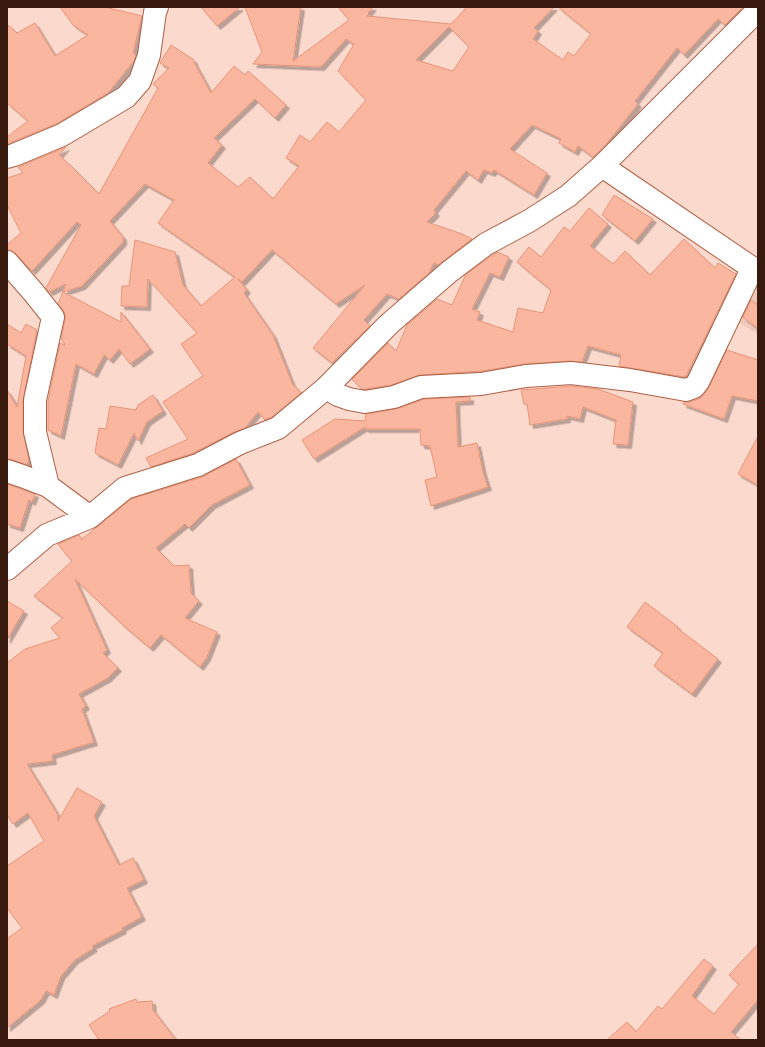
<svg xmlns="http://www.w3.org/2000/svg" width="765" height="1047" viewBox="0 0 765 1047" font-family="Barlow,sans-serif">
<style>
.built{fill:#edc8bb}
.building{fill:#fab69e;stroke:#e69478;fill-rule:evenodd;filter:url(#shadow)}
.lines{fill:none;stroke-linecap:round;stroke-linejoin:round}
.street-casing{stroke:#ae6147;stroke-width:24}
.street{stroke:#fff;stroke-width:22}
</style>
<defs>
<filter id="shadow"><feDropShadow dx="3.5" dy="3.5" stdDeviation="0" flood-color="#0004"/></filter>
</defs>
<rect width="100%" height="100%" fill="#fcd9cd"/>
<path class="built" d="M758,284V334L736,321Z"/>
<path class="building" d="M60,7H105L142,16L133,53L136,55L134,61L108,93L56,124L7,144V137L28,121L7,103V24L17,33L35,23L55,56L88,35L73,25Z
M201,7H240L217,26Z
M245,7H301L293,61L349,20L338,7H373L368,13L369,14L367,16L451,24L467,7H554L534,28L538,31L533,39L563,60L568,52L574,56L591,34L558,7H743L725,25L718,19L684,55L677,48L635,101L638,104L604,147L593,157L578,146L575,152L559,143L561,139L532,125L510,149L547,173L534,195L494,170L492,173L484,170L478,180L466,171L434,210L436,213L427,222L462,234L472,239L438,265L434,263L429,273L399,299L387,294L364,320L370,326L332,363L313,348L365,285L336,304L272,250L242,282L238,279L247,290L244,293L273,335L292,383L301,393L272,417L265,420L258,412L245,428L234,432L193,453L151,467L146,458L188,439L163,402L203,376L181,344L197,333L148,279L147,307L121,306L122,286H129L135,240L175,252L183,285L201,306L235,277L158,223L174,200L145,184L110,221L123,237V242L82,286L63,292L66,284L49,292L46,288L81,225L77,222L32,271L16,254L11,250H7V245L21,233L7,205V178L23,173L18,167L66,147L59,155L71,166L99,194L158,88L153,84L169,68L160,63L171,45L194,60V62L211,93L234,66L245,75L248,71L286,105L275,118L255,99L214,138L222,145L208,163L238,187L250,177L273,199L299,166L286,158L300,135L310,142L327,122L339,132L366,100L338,71L354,44L346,39L321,67L253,64L262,52ZM449,27L469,47L453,71L416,60Z
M614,195L653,219L635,241L602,215Z
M589,208L608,224L590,246L613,264L625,251L650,275L684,239L715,268L718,263L736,274L686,376L685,377L619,366L621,355L588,346L582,362L570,361L525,364L482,371L420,375L391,385L365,389H362L352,379L388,343L396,351L407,325L437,299L452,305L466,274L497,252L509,257L500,277L490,273L472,309L480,312L477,320L513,332L518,308L543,313L551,290L517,262L529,247L541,257L564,227L570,231Z
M63,292L121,322V312L150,349L130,364L119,349L110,360L104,355L94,374L76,364L61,436L48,430V401L60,343L65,345L61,338L65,320V314L63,310L58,304Z
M751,300L758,305V329L743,317Z
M7,324L21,333L26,324L37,330L23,400V432L29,460L27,465L11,459H7V390L17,407L26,356L7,344Z
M727,350L758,360V401L732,396L724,419L683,404L684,402H690L698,399L704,395L709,387Z
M571,386L598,389L633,402L628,445L613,444L616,420L583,407L580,419L567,416V419L530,425L527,404H524L521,390Z
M153,395L163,411L147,422L138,441L134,433L118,465L95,453L99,428L106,429L110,406L136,410L138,405Z
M470,397V401L456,402L458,447L477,443L483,472L488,487L431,506L425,480L437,477L430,446L421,445L420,429H365V427L314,459L302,440L335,419L365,421L366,414L396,409L424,399Z
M758,436V485L738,474Z
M236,459L250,485L212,505L189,528L185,524L156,548L174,566L189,565L191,593L199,601L185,618L217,632L207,657L200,667L161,635L150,648L124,626L75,579L107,650L103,653L118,668L108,678L79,694L86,706L82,709L94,742L52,755L53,761L27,764L58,815V821L77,788L102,802L94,816L119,865L133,858L144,880L127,888L142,917L122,928L123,930L92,946L94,948L75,960L61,976L54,995L46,991L41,1000L7,1028V939L22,928L7,908V866L44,841L28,813L13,824L7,815V663L25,649L60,638L51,628L63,618L34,596L72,561L71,560L65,553L58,544L79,535L82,539L81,540L131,499L202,477Z
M7,484L35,494L32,502L29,500L20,528L7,524Z
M7,601L24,611L7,640Z
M645,602L678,627L677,628L718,659L692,694L654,666L663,653L627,627Z
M758,944V1000L731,1032L741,1040H607L627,1022L636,1032L658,1006L662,1009L704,959L713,966L692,996L714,1014L739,984L729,975Z
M136,999L137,1002L152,1001L153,1010L176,1040H99L89,1025L110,1011L109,1009Z"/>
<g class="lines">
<g class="street-casing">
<path id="street" d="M7,157L14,155L62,135L126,97L140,81L149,55L155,12L157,7
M602,166L758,272
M7,262L34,293L53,317L35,400V432L48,486
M326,388L338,395L349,399L365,402L394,397L421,387L481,384L526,376L571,373L630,380L686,390L694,387L698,382L752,269
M7,471L22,476L48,486L90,517
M7,569L47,535L90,517L125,488L198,465L240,443L278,428L326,388L389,324L449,272L486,244L529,221L568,196L602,166L758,10"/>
</g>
<use href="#street" class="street"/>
</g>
<rect width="765" height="1047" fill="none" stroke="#38190e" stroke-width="16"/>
</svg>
